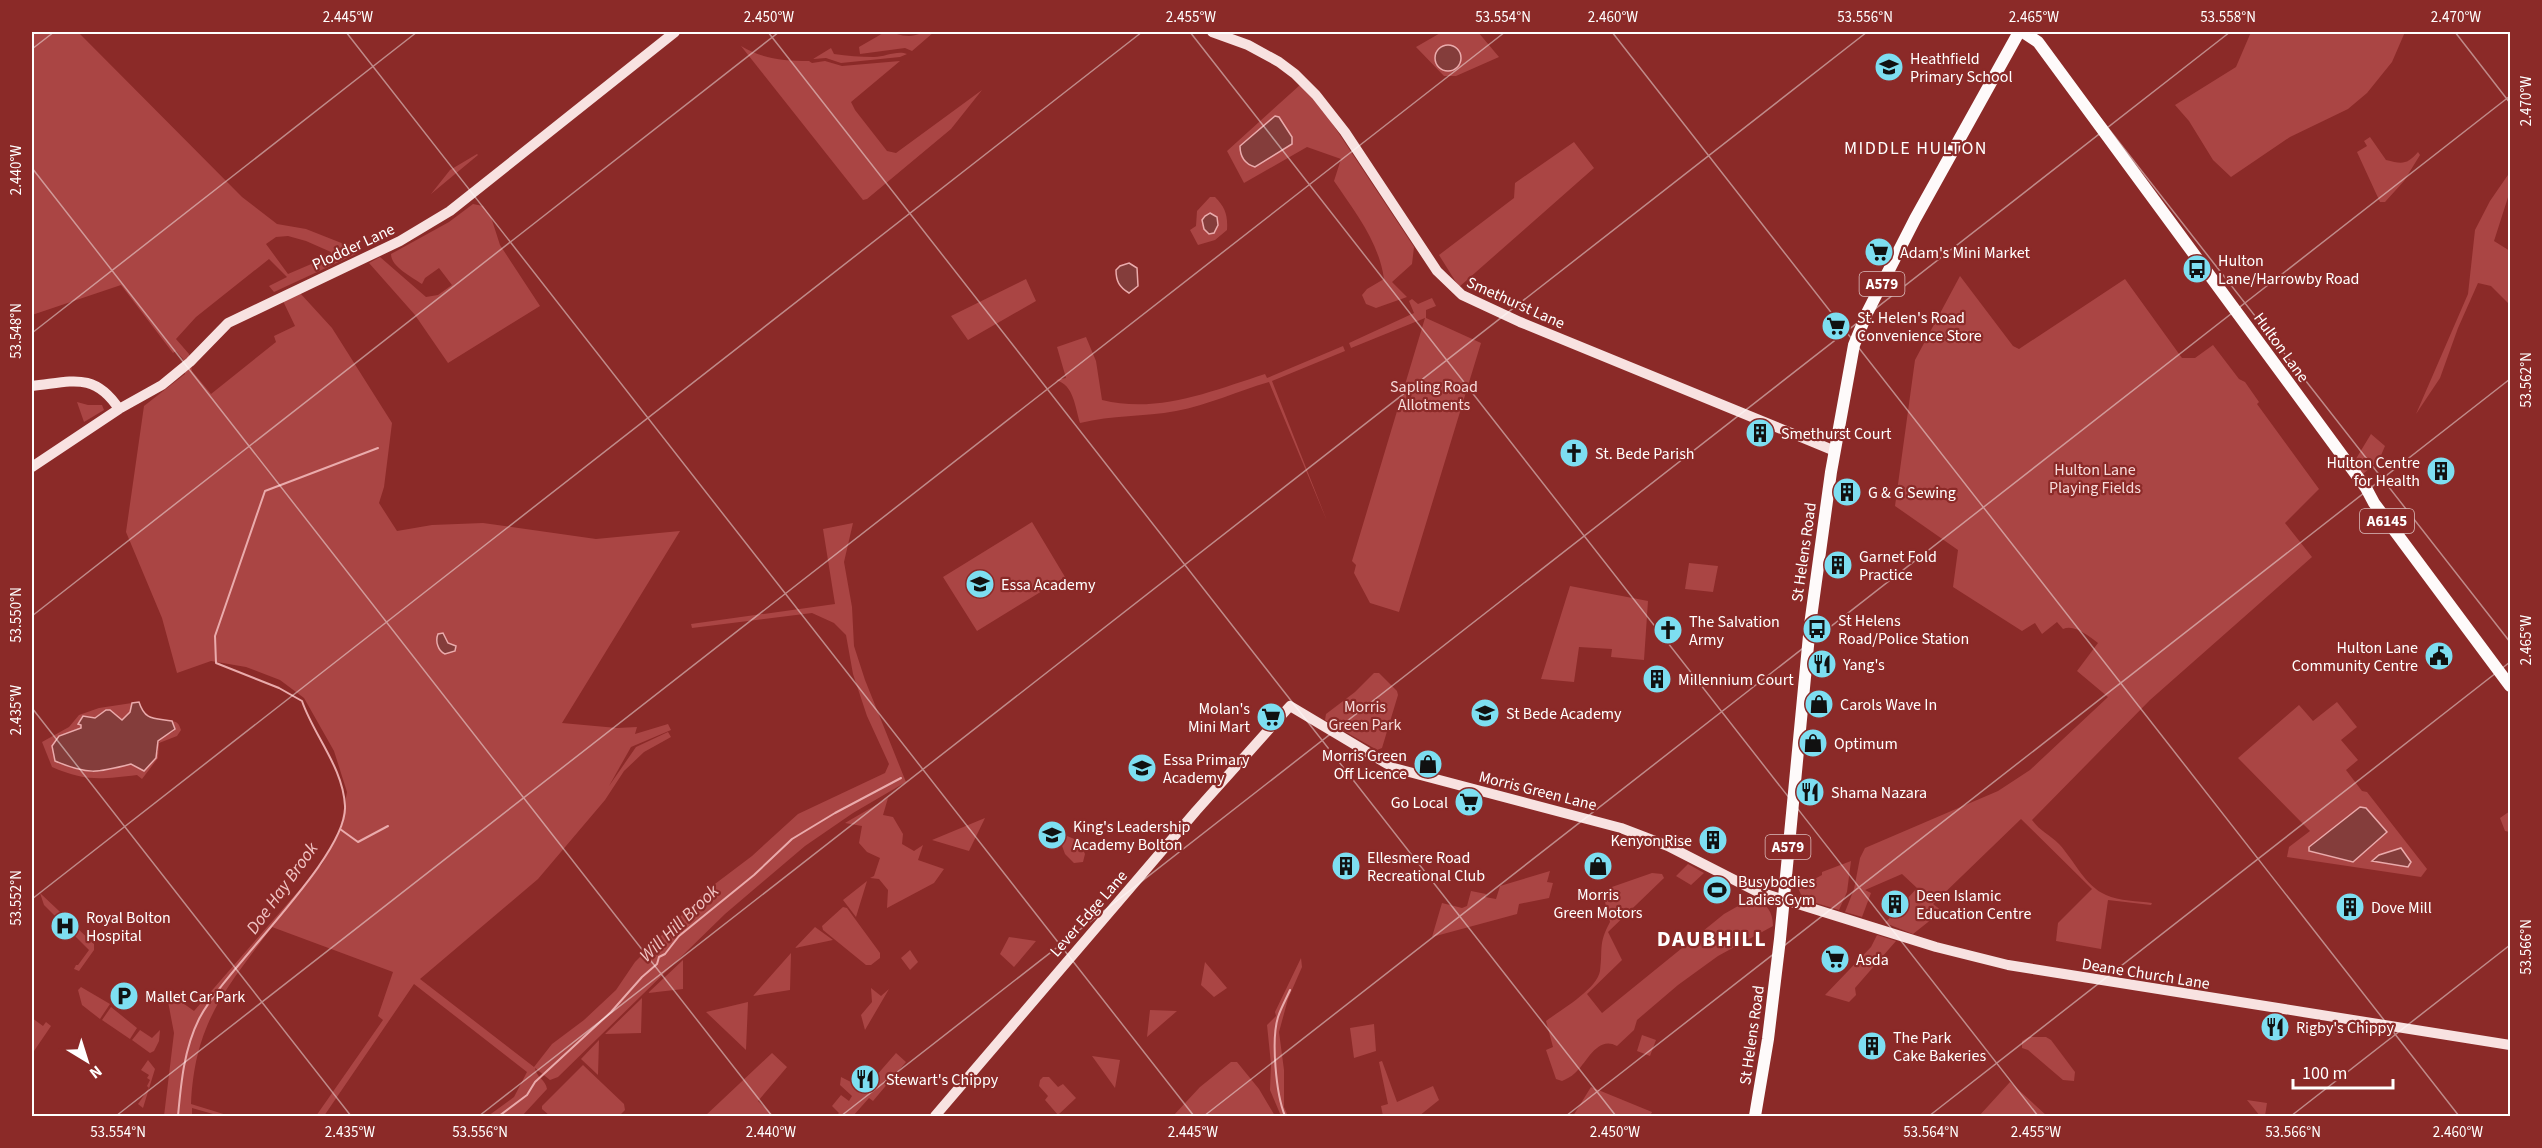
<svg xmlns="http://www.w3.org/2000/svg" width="2542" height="1148" viewBox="0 0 2542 1148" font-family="'Source Sans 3',sans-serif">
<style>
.green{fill:#aa4544;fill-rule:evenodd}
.water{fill:#843d3b;stroke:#eaabac;stroke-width:1.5}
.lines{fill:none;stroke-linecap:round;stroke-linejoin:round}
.stream{stroke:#eaabac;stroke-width:2}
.secondary{stroke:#f8e2e1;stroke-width:10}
.primary{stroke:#fefafa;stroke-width:12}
.ticks{fill:none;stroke:#fff;stroke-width:1.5;stroke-opacity:0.45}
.labels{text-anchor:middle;stroke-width:4.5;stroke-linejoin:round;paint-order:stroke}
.shield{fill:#8b2a28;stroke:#dcbfbe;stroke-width:1.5}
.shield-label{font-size:15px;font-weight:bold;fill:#fff}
.poi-label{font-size:16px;fill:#fff;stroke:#8b2a28;text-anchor:start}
.street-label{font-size:16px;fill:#fff;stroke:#8b2a28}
.park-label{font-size:16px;fill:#f7dbdb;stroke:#8b2a28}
.neighbourhood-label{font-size:18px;letter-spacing:1.5px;fill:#fff;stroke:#8b2a28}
.water-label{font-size:18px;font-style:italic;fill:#f1c3c3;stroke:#8b2a28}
.district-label{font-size:22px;font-weight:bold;letter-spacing:1.5px;fill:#fff;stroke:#8b2a28}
.neatline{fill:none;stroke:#fff;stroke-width:2}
.ticks-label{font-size:15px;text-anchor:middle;fill:#fff}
</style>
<rect width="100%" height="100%" fill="#8b2a28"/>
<path class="green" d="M32,32H78L242,197L277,224L306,229L349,246L356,254L274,292L269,286L287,277L269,259L196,317L176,339L189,354L192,371L211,394L276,342L274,336L295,326L283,301L300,293L332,328L392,423L384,487L379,503L397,531L432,525L483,523L596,539L680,531L562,723L617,728L637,727L635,734L668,724L671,730L631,747L609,786L636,747L668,732L671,737L644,752L624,771L605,800L538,879L420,979L534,1067L552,1044L584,1020L616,990L635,962L707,890L752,856L798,814L885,773L889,764L867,716L853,674L846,635L834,623L812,613L692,628L691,624L835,604L823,529L853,523L844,562L852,607L854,646L865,680L906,782L853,813L805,846L725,914L558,1077L550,1080L535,1068C536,1077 546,1080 547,1089L522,1116H488L514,1097L527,1072L414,984L324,1116H316L383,1020L378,1016L393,972L272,927C225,990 195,1022 191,1104L230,1116H220L192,1108V1116H164L174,1033L166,991L194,1011L322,864L340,831L347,792L334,751L304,698L280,680L246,667L211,661L177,673L162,618L126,532L144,406L185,374L183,359L176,351L173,353L121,285L32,315ZM288,236L306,241L331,252L330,256L288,274L266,244L276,237Z
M885,32C894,32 900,36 909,36C918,36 924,31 934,32L912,51L905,48L860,54L859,47Z
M1442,32H1478L1499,57L1456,76H1444L1416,47Z
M2251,32H2405L2392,62L2367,93L2348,109L2290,137L2231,177L2213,160L2189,121L2175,105L2236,67Z
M741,46C763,59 783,61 809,61L812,63L825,61L842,66L900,61L851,102L855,110L887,151L896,153L982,90L951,129L867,199L863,200Z
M831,48L834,54C847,56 860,57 874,57C885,57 897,50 907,54L900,57L841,63L826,58L813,59Z
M1300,85L1320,105L1414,247L1412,264L1392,282L1407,297L1376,308L1366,304L1362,295L1367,289L1384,279C1379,242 1355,212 1334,181L1341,159L1307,147L1244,183L1227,151Z
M2370,137L2386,160C2402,164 2407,165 2418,152L2420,155L2404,181L2385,202H2380L2357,152L2367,146L2364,141Z
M1574,142L1594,168L1459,287L1439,255L1514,198L1515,183Z
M477,154L478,155L431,194L450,170Z
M2510,172V191L2494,241L2510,251V305L2491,286L2478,283L2458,328L2440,378L2416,414L2468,294L2475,230L2490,201Z
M1210,197H1215C1225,207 1228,215 1227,230L1215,240L1198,245L1190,230L1196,226L1197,211Z
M473,204L483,206L491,217L500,245L540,306L448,363L415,315L369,263L380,257L426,297L438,295L452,285L439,268L425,278L422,284C412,277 391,267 391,254L449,222Z
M1960,276L2013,346L2019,349L2125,279L2182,358H2195L2213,345L2239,379L2245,382L2259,402L2257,404L2319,489L2285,523L2312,557L2150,700L2032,820C2040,831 2050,835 2059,844C2074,860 2085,886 2106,895C2119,901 2138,901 2152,903L2151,905L2108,900L2101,949L2056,941L2058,923L2092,889L2021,819L1933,904L1942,911L1913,934L1885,923L1917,888L1902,874L1865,890L1871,893L1862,917L1845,912L1854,889L1860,858L1865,848L1998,791L2030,770L2108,697L2077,671L2098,643C2088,636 2075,624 2063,629L2057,622L2042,634L2035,623L2022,631L1953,587L1958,550L1895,506L1915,360Z
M1026,279L1036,301L968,340L951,316Z
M1432,298L1436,306L1426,310V318L1481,343L1399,612L1370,603L1354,573L1356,565L1352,561L1425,318L1351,348L1349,343L1414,313L1409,301L1412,299L1418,304Z
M1086,337L1096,361L1102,400C1158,414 1212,391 1265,374L1267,378L1343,346L1345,351L1272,381L1327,521L1269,382C1238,391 1208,405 1176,411C1144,417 1112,415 1080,423C1075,407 1074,385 1056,380L1066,378L1057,347Z
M77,402L88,405H102L104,410L84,422Z
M2371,434L2385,446L2379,460L2363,474L2354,462Z
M1032,522L1065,577L977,631L943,577Z
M1689,563L1718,566L1713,592L1685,589Z
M1570,586L1648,601L1644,660L1611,657L1612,649L1579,647L1574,682L1541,679Z
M1374,673H1379L1397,691L1398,695L1382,748L1377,750L1325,720L1326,714L1355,692Z
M2337,702L2357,727L2341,740L2358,760L2346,770L2362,791L2367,792L2427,869L2421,877L2287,857L2289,847L2310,831L2238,758L2299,705L2313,721Z
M132,703L130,712L122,721L110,710H105L95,718L87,716L81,725V728L59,736L99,772L131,764L158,752C156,739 164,737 174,731L172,721C178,722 179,724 181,730L177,736L159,743L158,758L142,779L137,775C102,779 86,782 52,767L42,742L69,727L79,715L99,708Z
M888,798L883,815L893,817L903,834L902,844L914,851L923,845L918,860L944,869L934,883L887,908L888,890L879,879L870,878L874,876L880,858L867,852L859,843L862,826L845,823Z
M2510,811V832L2505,831L2500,818Z
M985,818L969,851L932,840Z
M1067,836L1079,841L1085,854L1083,862L1074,863L1065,854L1061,843Z
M1851,861L1847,892L1839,910L1803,899L1798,888L1822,875V872Z
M1688,864L1704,873L1691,885L1676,876Z
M1550,871L1547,882L1553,883L1549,898L1519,904L1517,914L1432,937L1442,903L1462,908L1467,906L1471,891L1486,894L1485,897L1496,899L1500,886Z
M1652,873L1662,874L1664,878L1608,932L1622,960L1587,994L1602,1013L1724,914L1754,897C1766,904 1773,911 1773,926L1718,956L1678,985L1637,1020L1634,1030L1617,1046C1597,1035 1587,1063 1575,1073C1571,1077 1566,1079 1562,1081L1556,1079L1546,1050L1553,1047L1546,1021C1561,1010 1597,989 1600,971C1603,949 1598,944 1610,922L1603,894L1609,888Z
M867,881L856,917L843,900Z
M40,893L94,944V950L79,971L74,969L76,965H78L89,950L44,905Z
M843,907L847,908L880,953V958L871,965H866L823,930L822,926Z
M815,927L833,940L795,948Z
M1877,935L1896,941L1855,988L1856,995L1849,1002L1825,995L1871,947Z
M1009,937L1036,941L1014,967L1000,954Z
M910,950L918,962L910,970L901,958Z
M791,953L790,990L753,996Z
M1301,958L1302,967L1288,999L1279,1032L1284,1070V1107L1288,1116H1281L1270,1090L1271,1064L1267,1025L1276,1016L1275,1012Z
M683,960V989L648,993Z
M1205,962L1227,988L1214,997L1201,985Z
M81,987L110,1004L100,1019L82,1005L78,990Z
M871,988L881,996L889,989L865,1030L861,1015L872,1002Z
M642,998L641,1033L605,1034Z
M748,1002L746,1050L706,1012Z
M111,1007L137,1028L130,1039L102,1020Z
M1150,1010L1177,1011L1147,1037Z
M32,1018L43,1026L46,1022L51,1026L32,1054Z
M1374,1024L1376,1051L1354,1058L1350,1028Z
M140,1030L152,1038L160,1030L159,1041L154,1051L150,1053L132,1040Z
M1642,1035L1656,1040L1650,1056L1637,1051Z
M2029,1037H2046L2051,1040L2075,1072L2074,1081L2063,1080L2028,1050L2022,1048V1041Z
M599,1040L598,1075L581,1059Z
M772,1053L787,1067L758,1101L774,1116H745L742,1114L705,1116Z
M896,1053L906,1062L873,1101L869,1098L853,1116L837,1115L839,1113L832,1106L841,1095L849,1101L852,1096L840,1085L841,1077L851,1082L862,1092Z
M1092,1056L1120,1060L1115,1088Z
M148,1060L155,1069L143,1108L138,1104L149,1088L147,1086L150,1080L147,1078L149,1075L141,1070Z
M1382,1061L1397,1102L1433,1086L1439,1100L1419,1116H1383L1381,1106L1388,1104L1379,1062Z
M1231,1062H1237L1259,1089L1275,1116H1173L1200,1087Z
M583,1065L624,1104L625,1110L619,1116H550L542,1109V1106Z
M1043,1077H1049L1058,1087L1063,1084L1076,1098L1058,1115L1045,1100L1048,1096L1039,1086L1040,1080Z
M2010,1082L2047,1116H1979Z
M1591,1087L1652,1112L1650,1116H1573Z
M2247,1100L2267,1103L2265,1116H2260Z"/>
<path class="water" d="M1435 58a13 13 0 1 1 26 0a13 13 0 1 1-26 0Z
M1275,116L1279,117L1292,137V144L1255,167C1245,164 1240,157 1240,146Z
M1210,213L1217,217L1218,225L1214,233L1209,234L1204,229L1202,220L1205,216Z
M1129,263L1137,268L1138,286L1129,293C1119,287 1116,281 1116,270L1120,266Z
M443,633L448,643L456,646L455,651L445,654C438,651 435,641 438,634Z
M139,702C145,721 154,718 172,721L175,729L158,741L156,758L144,771L131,764C97,773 88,775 55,761L52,746L59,736L81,728V725L78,724L83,716L95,718L106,710H110L122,720L130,712L132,703Z
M2360,807L2366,808L2387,832L2353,862L2309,851V847Z
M2401,848L2411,862L2408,867L2372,861L2379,855Z"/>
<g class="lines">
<path class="stream" d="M340,829L358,842L388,826
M178,1116C181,1083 184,1049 199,1019C226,967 348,857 345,806C343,767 314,736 302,701L279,688L216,663L215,636L265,491L378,448
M499,1116L527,1095L535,1082L611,1012L642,977L657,964L659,957L665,954L679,936L754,875L792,839L835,813L901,778
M1285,1116C1276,1094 1271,1040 1278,1017C1281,1008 1286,999 1290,990"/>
<path class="secondary" d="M1212,32L1248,45L1279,62L1295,74L1316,95L1345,132L1437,271L1462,295L1520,322L1835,451
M32,386C71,382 94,371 119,409
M32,467L119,409L162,385L190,362L228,323L400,241L450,211L675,32
M935,1116L1196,811L1290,706L1394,768L1621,828L1668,846L1756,891L1936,947L2008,965L2510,1045"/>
<path class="primary" d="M2023,32L2038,42L2366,488L2374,503L2510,686
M1755,1116L1768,1039L1780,939L1810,625L1831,472L1854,345L1867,313L1915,219L2019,32"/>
</g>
<path class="ticks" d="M346,32L1194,1116M768,32L1616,1116M1190,32L2038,1116M1612,32L2459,1116M2033,32L2510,642M2455,32L2510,103M32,49L54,32M32,168L772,1116M32,333L417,32M32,616L779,32M32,708L351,1116M32,899L1142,32M116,1116L1505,32M479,1116L1867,32M841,1116L2230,32M1204,1116L2510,96M1566,1116L2510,379M1929,1116L2510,662M2291,1116L2510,945"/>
<defs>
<g id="school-disc" transform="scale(1.5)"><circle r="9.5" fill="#7ddef1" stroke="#8b2a28"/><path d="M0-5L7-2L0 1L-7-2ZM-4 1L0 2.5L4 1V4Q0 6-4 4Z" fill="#111"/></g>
<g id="supermarket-disc" transform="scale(1.5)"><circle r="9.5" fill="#7ddef1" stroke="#8b2a28"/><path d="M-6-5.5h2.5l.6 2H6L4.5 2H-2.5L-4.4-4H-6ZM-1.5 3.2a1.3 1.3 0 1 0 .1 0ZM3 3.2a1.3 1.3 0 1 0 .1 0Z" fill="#111"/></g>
<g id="bus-disc" transform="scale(1.5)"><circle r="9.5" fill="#7ddef1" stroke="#8b2a28"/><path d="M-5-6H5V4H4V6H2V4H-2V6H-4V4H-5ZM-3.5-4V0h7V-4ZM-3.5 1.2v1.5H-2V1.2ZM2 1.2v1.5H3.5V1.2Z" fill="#111"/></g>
<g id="building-disc" transform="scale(1.5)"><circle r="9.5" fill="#7ddef1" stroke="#8b2a28"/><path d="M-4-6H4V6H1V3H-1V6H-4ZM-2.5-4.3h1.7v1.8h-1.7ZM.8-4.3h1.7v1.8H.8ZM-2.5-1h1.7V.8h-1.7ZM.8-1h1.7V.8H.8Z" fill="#111"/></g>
<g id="church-disc" transform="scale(1.5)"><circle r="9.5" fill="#7ddef1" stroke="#8b2a28"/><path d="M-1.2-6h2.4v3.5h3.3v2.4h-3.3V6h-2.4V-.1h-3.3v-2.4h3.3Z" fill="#111"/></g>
<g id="civic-disc" transform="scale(1.5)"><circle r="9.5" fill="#7ddef1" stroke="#8b2a28"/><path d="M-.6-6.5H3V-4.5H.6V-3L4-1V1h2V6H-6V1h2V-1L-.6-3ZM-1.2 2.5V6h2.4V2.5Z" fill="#111"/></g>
<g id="restaurant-disc" transform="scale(1.5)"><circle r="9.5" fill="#7ddef1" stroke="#8b2a28"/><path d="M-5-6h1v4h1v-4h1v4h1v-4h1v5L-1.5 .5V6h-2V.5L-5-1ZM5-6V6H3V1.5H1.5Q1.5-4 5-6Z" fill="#111"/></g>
<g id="shop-disc" transform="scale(1.5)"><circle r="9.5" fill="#7ddef1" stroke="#8b2a28"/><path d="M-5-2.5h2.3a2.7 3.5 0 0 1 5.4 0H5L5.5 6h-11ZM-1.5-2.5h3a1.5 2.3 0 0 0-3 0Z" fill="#111"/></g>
<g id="stadium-disc" transform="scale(1.5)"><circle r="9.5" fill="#7ddef1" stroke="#8b2a28"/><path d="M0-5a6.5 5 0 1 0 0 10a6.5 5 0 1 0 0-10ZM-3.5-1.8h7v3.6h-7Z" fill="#111"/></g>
<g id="hospital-disc" transform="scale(1.5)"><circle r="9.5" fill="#7ddef1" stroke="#8b2a28"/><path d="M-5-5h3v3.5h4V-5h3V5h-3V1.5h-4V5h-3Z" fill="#111"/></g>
<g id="parking-disc" transform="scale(1.5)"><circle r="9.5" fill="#7ddef1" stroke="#8b2a28"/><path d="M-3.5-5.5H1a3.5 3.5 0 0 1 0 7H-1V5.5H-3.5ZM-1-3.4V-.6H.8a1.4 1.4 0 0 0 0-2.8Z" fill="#111"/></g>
</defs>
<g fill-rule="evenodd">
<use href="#school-disc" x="1889" y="67"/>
<use href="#supermarket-disc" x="1879" y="252"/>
<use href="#bus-disc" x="2197" y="269"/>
<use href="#supermarket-disc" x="1836" y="326"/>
<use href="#building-disc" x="1760" y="433"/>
<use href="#church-disc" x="1574" y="453"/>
<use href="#building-disc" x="2441" y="471"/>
<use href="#building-disc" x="1847" y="492"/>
<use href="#building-disc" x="1838" y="565"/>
<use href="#school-disc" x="980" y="584"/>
<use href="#bus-disc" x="1817" y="629"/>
<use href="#church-disc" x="1668" y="630"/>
<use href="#civic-disc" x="2439" y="656"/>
<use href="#restaurant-disc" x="1822" y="664"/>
<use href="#building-disc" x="1657" y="679"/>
<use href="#shop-disc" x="1819" y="704"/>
<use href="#school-disc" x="1485" y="713"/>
<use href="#supermarket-disc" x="1271" y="717"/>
<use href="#shop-disc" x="1813" y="743"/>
<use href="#shop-disc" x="1428" y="764"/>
<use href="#school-disc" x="1142" y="768"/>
<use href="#restaurant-disc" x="1810" y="792"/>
<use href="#supermarket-disc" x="1469" y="802"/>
<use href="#school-disc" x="1052" y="835"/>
<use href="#building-disc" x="1713" y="840"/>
<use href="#building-disc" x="1346" y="866"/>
<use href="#shop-disc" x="1598" y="866"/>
<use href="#stadium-disc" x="1717" y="890"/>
<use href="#building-disc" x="1895" y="904"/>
<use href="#building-disc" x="2350" y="907"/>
<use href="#hospital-disc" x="65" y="926"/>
<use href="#supermarket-disc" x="1835" y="959"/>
<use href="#parking-disc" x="124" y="996"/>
<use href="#restaurant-disc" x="2275" y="1027"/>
<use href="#building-disc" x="1872" y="1046"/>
<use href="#restaurant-disc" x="865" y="1079"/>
</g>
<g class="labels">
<g class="shield">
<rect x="1859.5" y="272" width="45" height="24" rx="4.5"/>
<rect x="2360" y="509" width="54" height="24" rx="4.5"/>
<rect x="1765.5" y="835" width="45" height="24" rx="4.5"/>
</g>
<g class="shield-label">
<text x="1882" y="289">A579</text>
<text x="2387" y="526">A6145</text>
<text x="1788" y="852">A579</text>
</g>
<g class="poi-label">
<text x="1910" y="64">Heathfield<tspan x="1910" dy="18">Primary School</tspan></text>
<text x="1900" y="258">Adam's Mini Market</text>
<text x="2218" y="266">Hulton<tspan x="2218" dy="18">Lane/Harrowby Road</tspan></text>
<text x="1857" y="323">St. Helen's Road<tspan x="1857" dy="18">Convenience Store</tspan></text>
<text x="1781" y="439">Smethurst Court</text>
<text x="1595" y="459">St. Bede Parish</text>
<text x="2420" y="468" text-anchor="end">Hulton Centre<tspan x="2420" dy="18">for Health</tspan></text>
<text x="1868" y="498">G &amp; G Sewing</text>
<text x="1859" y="562">Garnet Fold<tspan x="1859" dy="18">Practice</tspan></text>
<text x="1001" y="590">Essa Academy</text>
<text x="1838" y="626">St Helens<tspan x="1838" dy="18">Road/Police Station</tspan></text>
<text x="1689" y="627">The Salvation<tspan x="1689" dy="18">Army</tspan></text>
<text x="2418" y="653" text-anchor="end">Hulton Lane<tspan x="2418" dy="18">Community Centre</tspan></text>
<text x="1843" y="670">Yang's</text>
<text x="1678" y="685">Millennium Court</text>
<text x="1840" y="710">Carols Wave In</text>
<text x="1250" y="714" text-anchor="end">Molan's<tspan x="1250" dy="18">Mini Mart</tspan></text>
<text x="1506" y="719">St Bede Academy</text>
<text x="1834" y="749">Optimum</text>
<text x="1407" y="761" text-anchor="end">Morris Green<tspan x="1407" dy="18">Off Licence</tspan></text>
<text x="1163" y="765">Essa Primary<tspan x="1163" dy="18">Academy</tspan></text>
<text x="1831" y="798">Shama Nazara</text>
<text x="1448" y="808" text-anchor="end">Go Local</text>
<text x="1073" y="832">King's Leadership<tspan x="1073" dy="18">Academy Bolton</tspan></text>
<text x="1692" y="846" text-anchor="end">Kenyon Rise</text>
<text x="1367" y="863">Ellesmere Road<tspan x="1367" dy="18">Recreational Club</tspan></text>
<text x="1738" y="887">Busybodies<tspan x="1738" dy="18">Ladies Gym</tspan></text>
<text x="1598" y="900" text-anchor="middle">Morris<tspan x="1598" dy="18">Green Motors</tspan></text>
<text x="1916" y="901">Deen Islamic<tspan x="1916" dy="18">Education Centre</tspan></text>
<text x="2371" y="913">Dove Mill</text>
<text x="86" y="923">Royal Bolton<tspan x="86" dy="18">Hospital</tspan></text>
<text x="1856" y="965">Asda</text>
<text x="145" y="1002">Mallet Car Park</text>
<text x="2296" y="1033">Rigby's Chippy</text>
<text x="1893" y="1043">The Park<tspan x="1893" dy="18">Cake Bakeries</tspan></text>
<text x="886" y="1085">Stewart's Chippy</text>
</g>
<g class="street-label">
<text transform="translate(353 246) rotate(-25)" y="6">Plodder Lane</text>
<text transform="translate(1516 302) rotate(24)" y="6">Smethurst Lane</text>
<text transform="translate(2282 347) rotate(54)" y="6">Hulton Lane</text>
<text transform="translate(1803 552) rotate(-82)" y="6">St Helens Road</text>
<text transform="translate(1538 790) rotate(14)" y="6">Morris Green Lane</text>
<text transform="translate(1088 913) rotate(-49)" y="6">Lever Edge Lane</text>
<text transform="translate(2146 973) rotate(9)" y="6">Deane Church Lane</text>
<text transform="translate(1751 1035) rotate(-82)" y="6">St Helens Road</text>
</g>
<g class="park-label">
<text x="1434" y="392">Sapling Road<tspan x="1434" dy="18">Allotments</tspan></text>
<text x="2095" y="475">Hulton Lane<tspan x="2095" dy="18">Playing Fields</tspan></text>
<text x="1365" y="712">Morris<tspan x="1365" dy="18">Green Park</tspan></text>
</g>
<g class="neighbourhood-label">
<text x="1916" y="154">MIDDLE HULTON</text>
</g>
<g class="water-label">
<text transform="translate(282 888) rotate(-54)" y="6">Doe Hay Brook</text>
<text transform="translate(679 923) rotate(-44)" y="6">Will Hill Brook</text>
</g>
<g class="district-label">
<text x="1712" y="946">DAUBHILL</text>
</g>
</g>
<rect width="2542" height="1148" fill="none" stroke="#8b2a28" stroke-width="66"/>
<g transform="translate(87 1061) rotate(142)" stroke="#8b2a28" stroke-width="4.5" paint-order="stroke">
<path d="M0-4.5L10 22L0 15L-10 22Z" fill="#ffffff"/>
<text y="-9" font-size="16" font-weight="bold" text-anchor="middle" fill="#ffffff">N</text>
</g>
<path d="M2293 1079v9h100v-9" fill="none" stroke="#ffffff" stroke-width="3"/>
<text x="2302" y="1079" font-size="18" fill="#ffffff" stroke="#8b2a28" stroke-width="4.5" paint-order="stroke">100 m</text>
<rect x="33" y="33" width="2476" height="1082" class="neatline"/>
<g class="ticks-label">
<text x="348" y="22">2.445°W</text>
<text x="769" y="22">2.450°W</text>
<text x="1191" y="22">2.455°W</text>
<text x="1503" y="22">53.554°N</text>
<text x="1613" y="22">2.460°W</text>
<text x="1865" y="22">53.556°N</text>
<text x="2034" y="22">2.465°W</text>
<text x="2228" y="22">53.558°N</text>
<text x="2456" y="22">2.470°W</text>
<text transform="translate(2526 101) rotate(-90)" y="5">2.470°W</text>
<text transform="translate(16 170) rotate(-90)" y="5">2.440°W</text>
<text transform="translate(16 331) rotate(-90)" y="5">53.548°N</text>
<text transform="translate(2526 380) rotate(-90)" y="5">53.562°N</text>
<text transform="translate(16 615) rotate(-90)" y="5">53.550°N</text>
<text transform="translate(2526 640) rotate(-90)" y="5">2.465°W</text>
<text transform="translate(16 710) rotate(-90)" y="5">2.435°W</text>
<text transform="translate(16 898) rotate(-90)" y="5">53.552°N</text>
<text transform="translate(2526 947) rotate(-90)" y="5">53.566°N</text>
<text x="118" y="1137">53.554°N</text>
<text x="350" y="1137">2.435°W</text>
<text x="480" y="1137">53.556°N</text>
<text x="771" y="1137">2.440°W</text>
<text x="1193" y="1137">2.445°W</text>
<text x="1615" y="1137">2.450°W</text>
<text x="1931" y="1137">53.564°N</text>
<text x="2036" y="1137">2.455°W</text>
<text x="2293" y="1137">53.566°N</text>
<text x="2458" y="1137">2.460°W</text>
</g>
</svg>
